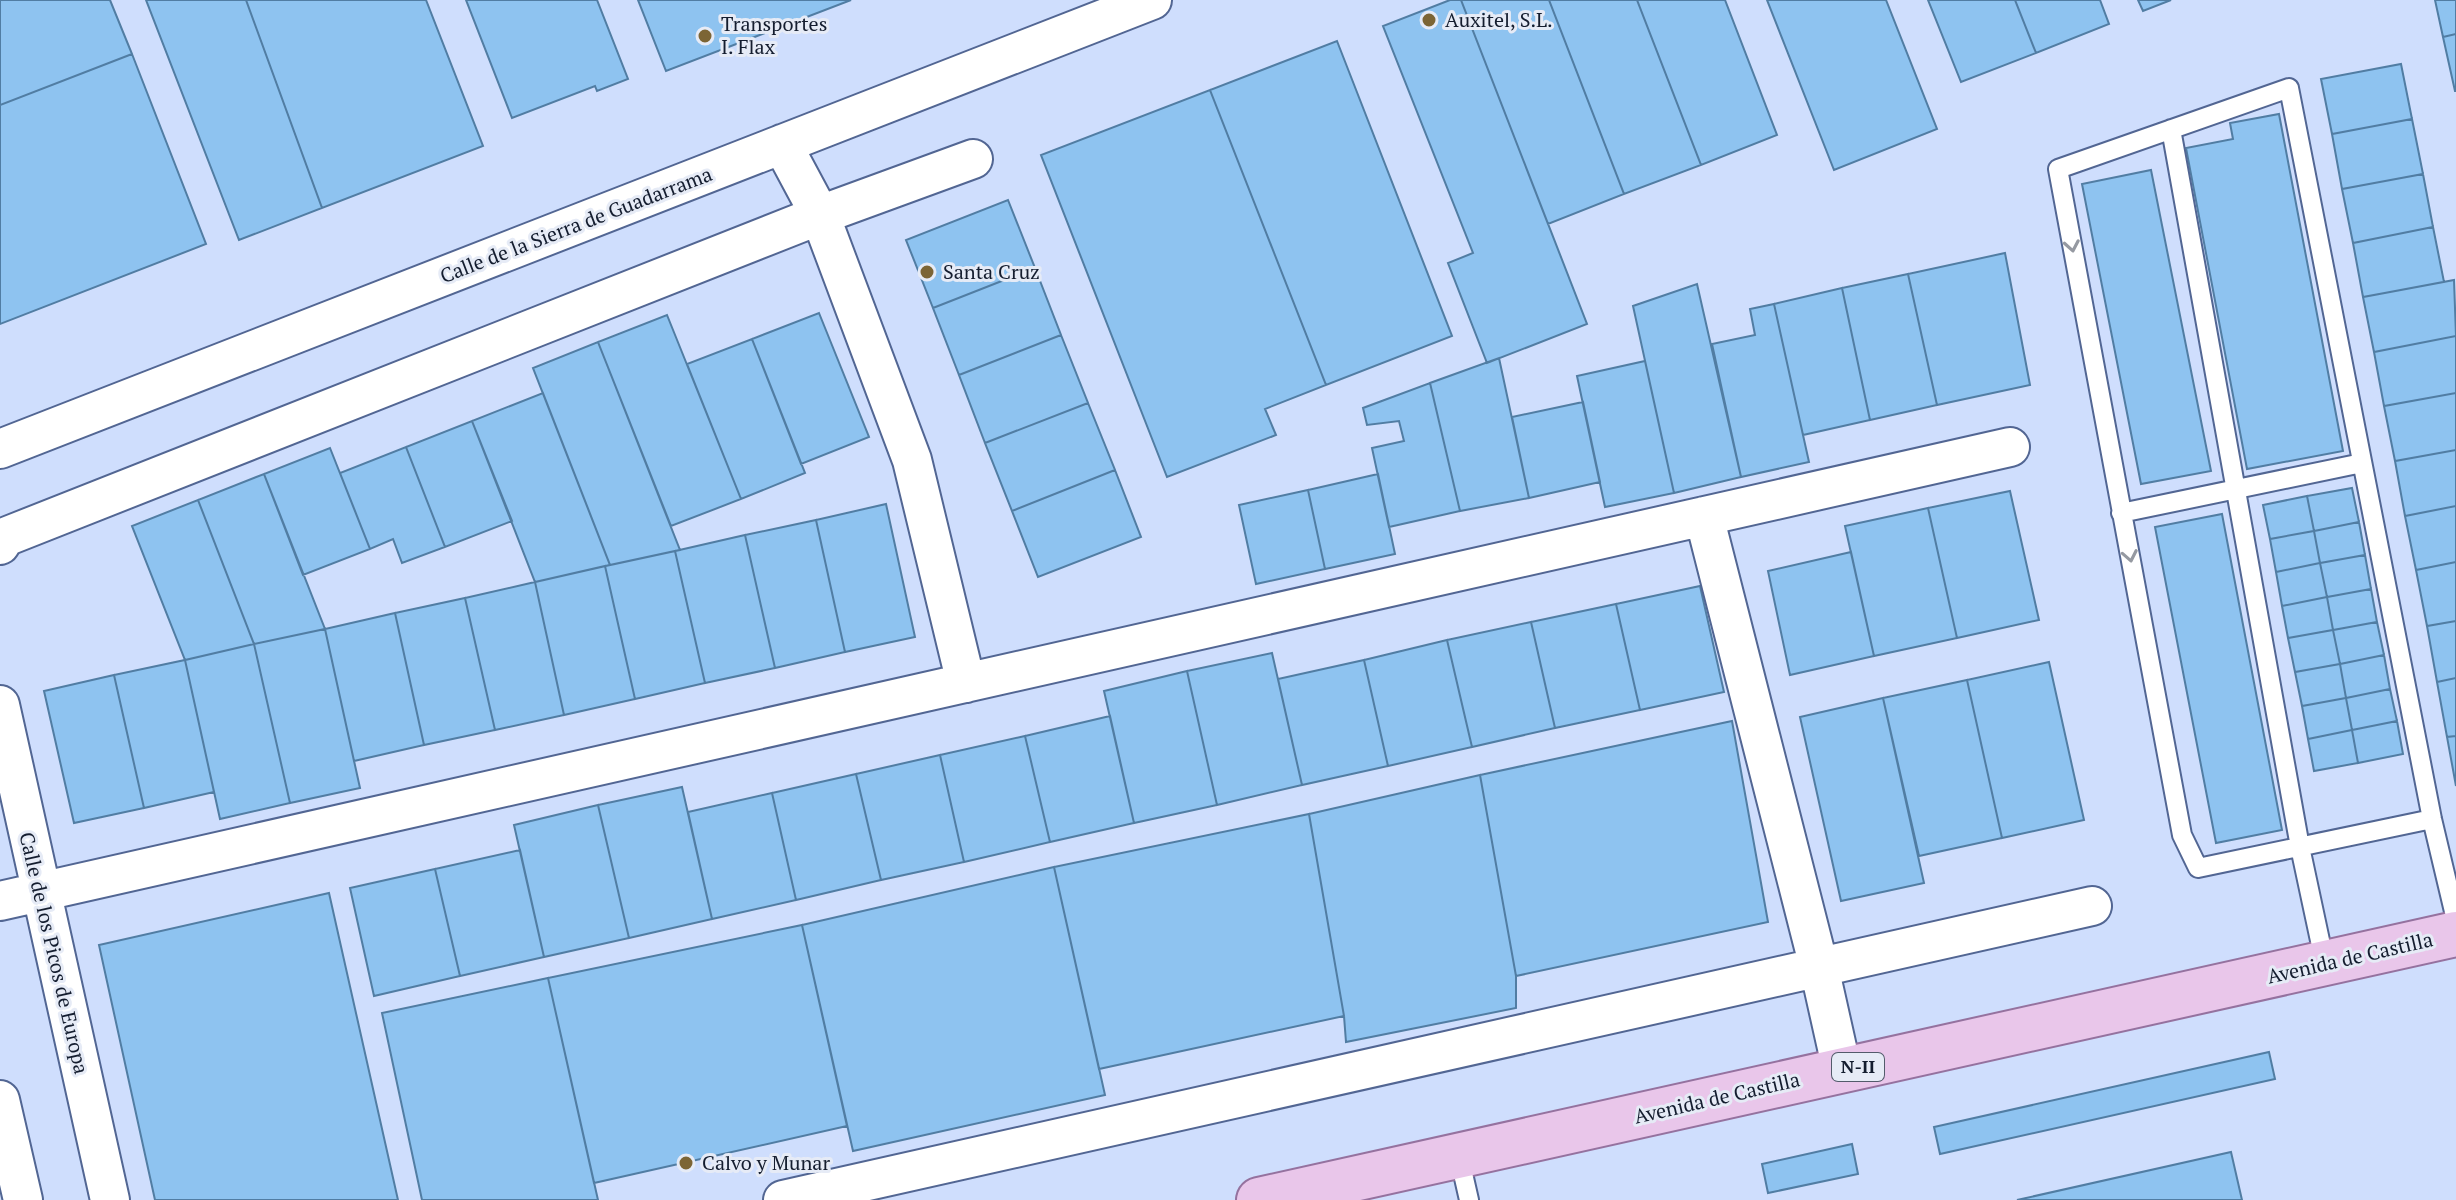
<svg xmlns="http://www.w3.org/2000/svg" width="2456" height="1200" viewBox="0 0 2456 1200" font-family="'PT Serif',serif">
<style>
.building{fill:#8ec3f0;stroke:#517da3;stroke-width:2}
.lines{fill:none;stroke-linecap:round;stroke-linejoin:round}
.service-casing{stroke:#526693;stroke-width:22}
.minor-casing{stroke:#526693;stroke-width:42}
.primary-casing{stroke:#95729f;stroke-width:48}
.service{stroke:#fff;stroke-width:18}
.minor{stroke:#fff;stroke-width:38}
.primary{stroke:#e9c6ea;stroke-width:44}
.oneway{stroke:#9599a1}
.poi-dot{fill:#7c6535;stroke:#e6ebf6;stroke-width:3}
.labels{text-anchor:middle;stroke-width:6;stroke-linejoin:round;paint-order:stroke}
.shield{fill:#e6ebf6;stroke:#535b6b;stroke-width:2}
.shield-label{font-size:18px;font-weight:bold;fill:#141d2f}
.poi-label{font-size:20px;fill:#141d2f;stroke:#e6ebf6;text-anchor:start}
.street-label{font-size:20px;fill:#141d2f;stroke:#e6ebf6}
</style>
<rect width="100%" height="100%" fill="#cfdefd"/>
<path class="building" d="M0,0H110L132,54L0,105Z
M146,0H246L322,208L239,240Z
M246,0H426L483,146L322,208Z
M466,0H597L628,79L597,91L595,86L512,118Z
M638,0H851L666,71Z
M1450,0H1461L1587,324L1487,363L1448,263L1473,253L1383,26Z
M1461,0H1549L1624,194L1548,224Z
M1549,0H1637L1701,165L1624,194Z
M1637,0H1725L1777,135L1701,165Z
M1767,0H1886L1937,129L1834,170Z
M1928,0H2015L2036,53L1961,82Z
M2015,0H2100L2109,24L2036,53Z
M2138,0H2171L2143,11Z
M2435,0H2456V34L2443,37Z
M2456,34V91H2455L2443,37Z
M1337,41L1452,336L1326,385L1210,90Z
M132,54L206,244L0,324V105Z
M2401,64L2412,119L2332,134L2321,79Z
M1210,90L1326,385L1265,409L1276,435L1167,477L1041,155Z
M2279,114L2343,451L2247,469L2186,148L2233,139L2230,123Z
M2412,119L2423,174L2342,189L2332,134Z
M2151,170L2211,471L2141,484L2082,184Z
M2423,174L2433,227L2353,243L2342,189Z
M1008,200L1035,268L933,308L906,240Z
M2433,227L2444,282L2363,297L2353,243Z
M2005,253L2030,385L1937,405L1908,274Z
M1035,268L1061,335L959,375L933,308Z
M1908,274L1937,405L1870,420L1842,288Z
M2454,280L2456,336L2374,352L2363,297Z
M1697,284L1741,477L1674,493L1633,306Z
M1842,288L1870,420L1803,435L1774,304Z
M1774,304L1809,462L1741,477L1712,344L1755,335L1750,309Z
M819,313L869,437L801,464L752,339Z
M667,315L741,499L671,526L598,342Z
M1061,335L1088,403L985,443L959,375Z
M2456,336V393L2384,406L2374,352Z
M752,339L805,473L741,499L687,364Z
M598,342L680,550L610,565L533,368Z
M1499,358L1529,498L1460,511L1430,383Z
M1645,361L1674,493L1605,507L1577,376Z
M1430,383L1460,511L1389,527L1372,448L1404,441L1399,421L1367,425L1363,408Z
M543,393L610,565L535,582L472,421Z
M2456,393V450L2395,461L2384,406Z
M1583,402L1600,482L1529,498L1512,417Z
M1088,403L1115,470L1012,511L985,443Z
M472,421L512,521L445,547L406,447Z
M406,447L445,547L402,563L393,539L370,549L340,473Z
M330,448L370,549L303,575L264,474Z
M2456,450V506L2405,516L2395,461Z
M1115,470L1141,537L1038,577L1012,511Z
M264,474L325,629L254,644L198,500Z
M1378,474L1395,554L1325,569L1308,490Z
M2352,488L2359,522L2314,531L2307,496Z
M1308,490L1325,569L1256,584L1239,505Z
M2010,491L2039,620L1957,638L1928,508Z
M2307,496L2314,531L2270,539L2263,505Z
M198,500L254,644L185,660L132,526Z
M886,504L915,637L845,652L816,520Z
M2456,506V562L2416,570L2405,516Z
M1928,508L1957,638L1874,656L1845,526Z
M2222,514L2282,830L2216,843L2155,527Z
M816,520L845,652L775,668L745,535Z
M2359,522L2365,555L2320,563L2314,531Z
M2314,531L2320,563L2276,572L2270,539Z
M745,535L775,668L705,683L675,551Z
M675,551L705,683L635,699L605,566Z
M1851,552L1874,656L1790,675L1768,571Z
M2365,555L2371,589L2327,597L2320,563Z
M2456,562V621L2427,626L2416,570Z
M2320,563L2327,597L2282,606L2276,572Z
M605,566L635,699L564,715L535,582Z
M535,582L564,715L495,730L465,598Z
M1700,586L1724,692L1640,710L1616,604Z
M2371,589L2377,622L2333,630L2327,597Z
M2327,597L2333,630L2288,638L2282,606Z
M465,598L495,730L424,745L395,613Z
M1616,604L1640,710L1555,728L1531,622Z
M395,613L424,745L354,761L325,629Z
M2456,621V678L2437,682L2427,626Z
M1531,622L1555,728L1472,747L1447,640Z
M2377,622L2384,655L2340,664L2333,630Z
M325,629L360,788L290,803L254,644Z
M2333,630L2340,664L2295,672L2288,638Z
M1447,640L1472,747L1388,766L1364,660Z
M254,644L290,803L220,819L185,660Z
M1272,653L1302,785L1217,805L1187,671Z
M2384,655L2390,689L2346,698L2340,664Z
M185,660L214,792L144,808L114,675Z
M1364,660L1388,766L1302,785L1278,679Z
M2049,662L2084,820L2002,838L1967,680Z
M2340,664L2346,698L2302,706L2295,672Z
M1187,671L1217,805L1134,823L1104,691Z
M114,675L144,808L74,823L44,691Z
M2456,678V736L2447,737L2437,682Z
M1967,680L2002,838L1919,856L1883,698Z
M2390,689L2397,721L2352,730L2346,698Z
M1883,698L1924,883L1841,901L1800,717Z
M2346,698L2352,730L2308,739L2302,706Z
M1110,716L1134,823L1050,842L1025,736Z
M1732,721L1768,922L1516,976L1480,775Z
M2397,721L2403,754L2358,763L2352,730Z
M2352,730L2358,763L2314,771L2308,739Z
M1025,736L1050,842L964,862L940,755Z
M2456,736V786L2447,737Z
M940,755L964,862L881,880L856,774Z
M856,774L881,880L796,900L772,793Z
M1480,775L1516,976V1008L1346,1042L1344,1016L1309,814Z
M682,787L712,919L629,938L598,805Z
M772,793L796,900L712,919L688,812Z
M598,805L629,938L544,957L514,825Z
M1309,814L1344,1016L1099,1069L1054,867Z
M520,850L544,957L460,976L435,869Z
M1054,867L1105,1095L853,1151L802,925Z
M435,869L460,976L374,996L350,888Z
M329,893L398,1200H155L99,945Z
M802,925L847,1126L594,1183L548,978Z
M548,978L598,1200H422L382,1013Z
M2269,1052L2275,1079L1940,1154L1934,1127Z
M1852,1144L1858,1174L1768,1193L1762,1164Z
M2231,1152L2242,1200H2017Z"/>
<g class="lines">
<g class="service-casing">
<path id="service" d="M2171,129L2300,847L2325,964
M2121,513L2362,463
M2432,819L2198,868L2182,835L2058,169L2289,88L2432,819L2456,920
M1459,1156L1469,1200"/>
</g>
<g class="minor-casing">
<path id="minor" d="M782,144L820,215L912,460L966,683
M0,449L1152,0
M1704,516L1819,967L1842,1070
M0,545L5,537L820,215L973,159
M0,705L110,1200
M0,901L2010,447
M0,1100L23,1200
M783,1200L2092,906"/>
</g>
<g class="primary-casing">
<path id="primary" d="M1259,1200L2456,934"/>
</g>
<use href="#service" class="service"/>
<use href="#minor" class="minor"/>
<use href="#primary" class="primary"/>
</g>
<defs><path id="oneway-chevron" d="M-2-3.5L2.5 0L-2 3.5" fill="none" stroke-width="1.6" stroke-linecap="round" stroke-linejoin="round" transform="scale(2)"/></defs>
<g class="oneway">
<use href="#oneway-chevron" transform="translate(2072 246) rotate(80)"/>
<use href="#oneway-chevron" transform="translate(2130 556) rotate(79)"/>
</g>
<g class="poi-dot">
<circle cx="1429" cy="20" r="8"/>
<circle cx="705" cy="36" r="8"/>
<circle cx="927" cy="272" r="8"/>
<circle cx="686" cy="1163" r="8"/>
</g>
<g class="labels">
<rect class="shield" x="1832" y="1053" width="52" height="28" rx="6"/>
<g class="shield-label">
<text x="1858" y="1073">N-II</text>
</g>
<g class="poi-label">
<text x="1445" y="27">Auxitel, S.L.</text>
<text x="721" y="31">Transportes<tspan x="721" dy="23">I. Flax</tspan></text>
<text x="943" y="279">Santa Cruz</text>
<text x="702" y="1170">Calvo y Munar</text>
</g>
<g class="street-label">
<text transform="translate(576 225) rotate(-21)" y="7">Calle de la Sierra de Guadarrama</text>
<text transform="translate(54 953) rotate(77)" y="7">Calle de los Picos de Europa</text>
<text transform="translate(2350 958) rotate(-13)" y="7">Avenida de Castilla</text>
<text transform="translate(1717 1098) rotate(-13)" y="7">Avenida de Castilla</text>
</g>
</g>
</svg>
